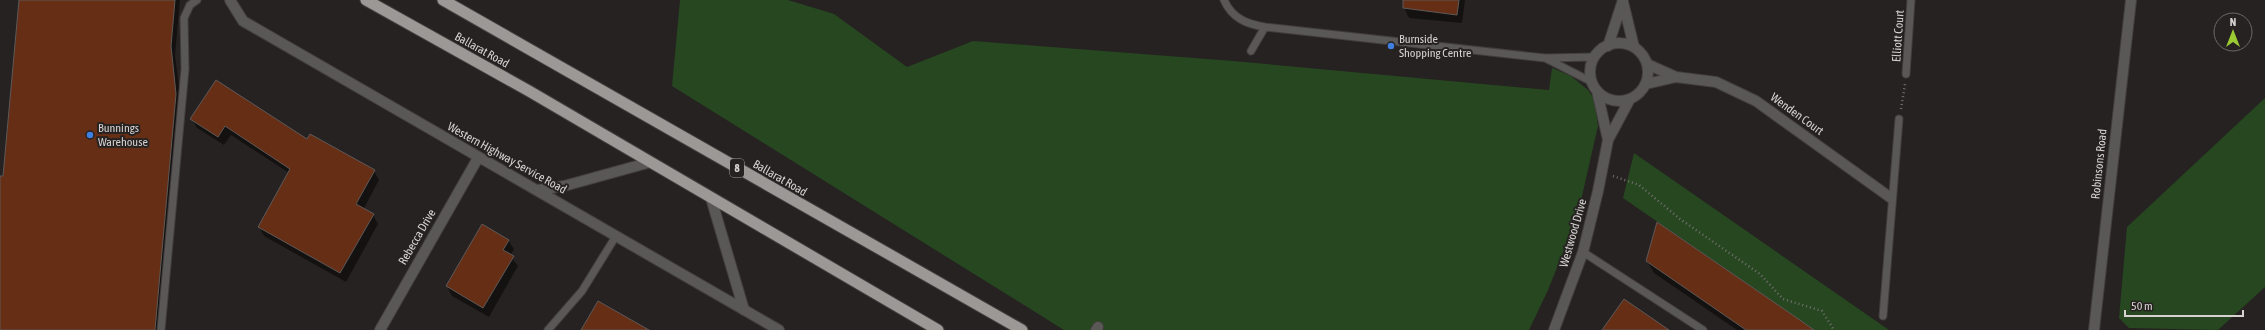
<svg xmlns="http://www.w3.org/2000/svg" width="2265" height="330" viewBox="0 0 2265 330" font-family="'Asap Condensed',sans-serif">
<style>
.green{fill:#264720}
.shadow{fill:#0007}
.building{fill:#652e15;stroke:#5e5958}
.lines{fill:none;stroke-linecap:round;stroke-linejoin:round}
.service-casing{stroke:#423e3d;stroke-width:9}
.minor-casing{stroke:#423e3d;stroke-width:12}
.tertiary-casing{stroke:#423e3d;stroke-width:12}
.trunk-casing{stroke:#423e3d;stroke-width:13}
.path{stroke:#736f6e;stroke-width:2.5;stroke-dasharray:1 3;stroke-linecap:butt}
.service{stroke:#5a5857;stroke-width:7}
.minor{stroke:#5a5857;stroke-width:10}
.tertiary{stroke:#5a5857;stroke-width:10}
.trunk{stroke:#9c9896;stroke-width:11}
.shop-dot{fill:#3f7fe0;stroke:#262221;stroke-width:1.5}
.labels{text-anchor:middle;stroke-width:4;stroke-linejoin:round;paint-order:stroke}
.shield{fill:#262221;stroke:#a09d9c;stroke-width:1}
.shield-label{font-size:11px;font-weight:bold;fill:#d5d2d1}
.street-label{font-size:12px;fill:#d5d2d1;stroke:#262221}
.poi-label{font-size:12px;fill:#d5d2d1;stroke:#262221;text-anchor:start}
</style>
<rect width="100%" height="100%" fill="#262221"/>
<path class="green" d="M680,0H788L834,14L907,67L973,41L1233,61L1549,90L1552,68L1571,76L1588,90L1594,99L1598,126L1577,218L1548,290L1529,330H1064L672,86Z
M2265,98V287L2218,330L2129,328L2119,318L2127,227Z
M1634,153L1889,330H1814L1623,198Z"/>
<path class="shadow" d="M20,0H180L175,55L181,103L160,330H0V177L4,178Z
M1405,0H1465L1462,23L1409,18L1404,8Z
M192,119L307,141L374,171L379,180L363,210L373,215L378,224L346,282L264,236L259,227L289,173L231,135L224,145L197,128Z
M508,240L514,249L510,256L518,266L489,317L452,296L447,286Z
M1647,261L1783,330H1737L1654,273Z"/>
<path class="building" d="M19,0H175L171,46L176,94L155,330H0V176H3Z
M1403,0H1459L1457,15L1403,8Z
M216,80L307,139L310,134L375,170L356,204L374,214L340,273L258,227L290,169L225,126L218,137L190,119Z
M1657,222L1797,318L1814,330H1746L1646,261Z
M482,224L509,240L503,250L514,256L483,308L446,286Z
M1624,299L1669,330H1602Z
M598,301L649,330H581Z"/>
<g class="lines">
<g class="service-casing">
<path id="service" d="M1224,0C1232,18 1246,24 1265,27L1545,58L1595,57
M1251,51L1265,27
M1547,59L1592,82
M1906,74L1911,0
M1583,252L1703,330
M1883,316L1899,119
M161,330L185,69L184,18L190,5L197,0
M548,330L582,291L616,236"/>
</g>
<g class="minor-casing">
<path id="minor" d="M230,0L243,21L779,330
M1647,64L1676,77L1716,82L1756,101L1891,198
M1646,84L1676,77
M538,190L564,186L651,162
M711,198L744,310
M380,330L478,158
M1096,330L1098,327
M2094,330L2131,0"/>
</g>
<g class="tertiary-casing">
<path id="tertiary" d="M1623,2L1634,47
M1590 72a29 29 0 1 1 58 0a29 29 0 1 1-58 0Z
M1608,46L1623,0
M1597,91L1608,140
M1554,330L1583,252L1598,191L1608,140L1630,99"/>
</g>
<g class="trunk-casing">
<path id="trunk" d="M366,0L529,91L938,330
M443,0L1022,330"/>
</g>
<path class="path" d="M1901,109L1905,84
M1613,176L1639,185L1680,219L1760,274L1783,299L1822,311L1834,330"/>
<use href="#service" class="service"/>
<use href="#minor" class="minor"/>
<use href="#tertiary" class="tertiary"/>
<use href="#trunk" class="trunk"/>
</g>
<g class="shop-dot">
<circle cx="1391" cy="46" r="4"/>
<circle cx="90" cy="135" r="4"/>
</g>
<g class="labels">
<rect class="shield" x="730" y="159" width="14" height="18" rx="3"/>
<g class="shield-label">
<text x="737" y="172">8</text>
</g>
<g class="street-label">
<text transform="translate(1898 36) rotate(-86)" y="4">Elliott Court</text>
<text transform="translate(482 50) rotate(29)" y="4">Ballarat Road</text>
<text transform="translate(1797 114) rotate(36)" y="4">Wenden Court</text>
<text transform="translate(507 158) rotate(29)" y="4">Western Highway Service Road</text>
<text transform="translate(2099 164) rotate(-84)" y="4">Robinsons Road</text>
<text transform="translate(780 178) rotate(30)" y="4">Ballarat Road</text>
<text transform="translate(1573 233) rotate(-74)" y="4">Westwood Drive</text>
<text transform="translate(417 237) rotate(-60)" y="4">Rebecca Drive</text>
</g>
<g class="poi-label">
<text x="1399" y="43">Burnside<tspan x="1399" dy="14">Shopping Centre</tspan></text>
<text x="98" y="132">Bunnings<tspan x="98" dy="14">Warehouse</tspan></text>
</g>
</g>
<g transform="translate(2233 32)"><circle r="19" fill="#262221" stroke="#6c6867"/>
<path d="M0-3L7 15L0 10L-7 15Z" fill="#9bcb33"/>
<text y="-6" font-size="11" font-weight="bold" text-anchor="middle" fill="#d5d2d1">N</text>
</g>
<path d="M2125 310v6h118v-6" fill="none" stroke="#d5d2d1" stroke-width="2"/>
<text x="2131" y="310" font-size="12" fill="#d5d2d1" stroke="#262221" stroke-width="3" paint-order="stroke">50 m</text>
</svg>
